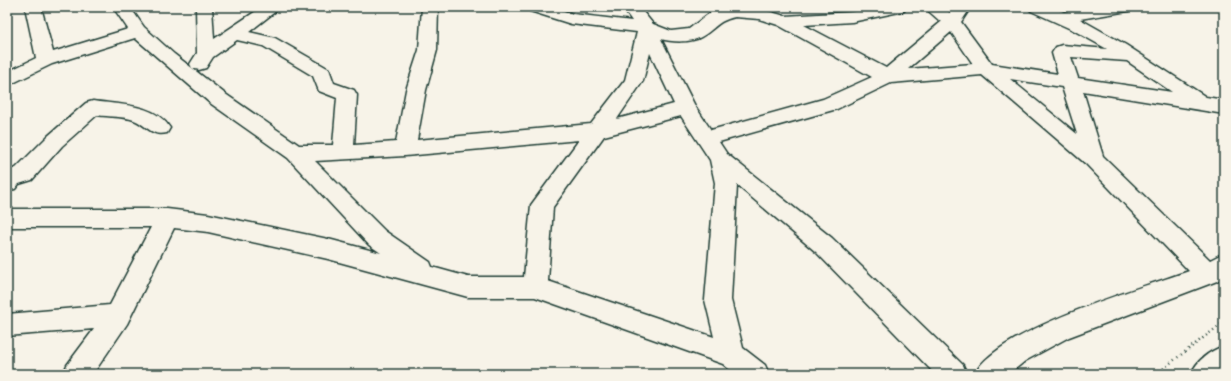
<svg xmlns="http://www.w3.org/2000/svg" width="1231" height="381" viewBox="0 0 1231 381" font-family="Mali,sans-serif">
<style>
.lines{fill:none;stroke-linecap:round;stroke-linejoin:round}
.minor-casing{stroke:#1f3d34;stroke-width:3}
.major-casing{stroke:#1f3d34;stroke-width:3}
.path{stroke:#1f3d34;stroke-width:2.5;stroke-dasharray:1 3.5;stroke-linecap:butt}
.minor{fill:#f7f3e8;fill-rule:evenodd}
.major{fill:#f7f3e8;fill-rule:evenodd}
</style>
<rect width="100%" height="100%" fill="#f7f3e8"/>
<filter id="ink" filterUnits="userSpaceOnUse"><feTurbulence type="fractalNoise" baseFrequency=".025" numOctaves="2"/><feDisplacementMap in="SourceGraphic" scale="8" xChannelSelector="R" yChannelSelector="G"/><feConvolveMatrix kernelMatrix="1 2 1 2 8 2 1 2 1" color-interpolation-filters="sRGB"/></filter>
<g filter="url(#ink)">
<g class="lines">
<g class="minor-casing">
<path id="minor" d="M25,7H41L53,52L128,29L113,7H130L144,27L174,54L224,93L299,145H333L337,98L319,91L313,76L263,46L237,40L213,57L206,68L199,70L192,68L190,64L197,53L196,7H212L214,39L262,7H281L249,32L275,38L329,69L334,83L354,90L357,95L354,145L396,142L406,90L419,50L422,7H438L437,50L426,90L417,140L591,124L625,80L637,32L571,24L530,11L528,7H552L573,14L632,21L622,7H639L653,24L671,31L689,29L711,12L735,7L761,9L785,16L852,12L875,7H906L904,11L852,22L804,25L886,68L941,22L924,7H943L950,13L954,7H971L961,22L992,64L1058,74L1052,53L1056,47L1062,45L1107,49L1073,30L1031,11L1029,7H1052L1064,12L1092,7H1130L1128,11L1080,19L1126,45L1206,97L1224,100V114L1083,91L1103,156L1210,260L1224,253V276L1217,281L1069,337L1025,361L1009,374H975C994,331 1143,287 1189,271L1086,164L982,75L891,83L837,109L719,142L727,154L832,238L963,365L967,374H935L816,252L737,185L731,300L743,348L765,365L769,374H735L723,364L535,297H468L328,259L208,232L174,228L127,324L93,374H63L67,365L94,329L7,336V314L110,305L151,227H7V209H167L208,214L328,239L381,253L369,245L288,158L210,103L135,38L52,64L7,86V72L36,58ZM735,17L759,19L778,25L872,77L823,99L711,130L695,106L661,39C671,42 691,43 701,37C716,29 716,21 735,17ZM951,32L973,64L908,69ZM650,53L674,104L617,119L643,81ZM1071,57L1127,61L1172,92L1078,78ZM1010,79L1062,87L1077,134ZM681,116L710,160L715,183L705,300L714,337L548,281L553,207L604,136ZM579,140L531,205L524,277H468L432,267L430,262L385,231L315,161L405,156Z
M93,101C118,105 155,103 170,128L167,133C151,137 147,125 134,120C123,116 109,117 97,115L62,146L32,180L19,184L15,189L7,191V171L16,168L48,136L86,103Z"/>
</g>
<g class="major-casing">
<path id="major" d="M1224,346V374H1191C1197,360 1210,351 1224,346Z"/>
</g>
<path class="path" d="M1156,374L1224,322"/>
<use href="#minor" class="minor"/>
<use href="#major" class="major"/>
</g>
</g>
<rect width="1231" height="381" fill="none" stroke="#f7f3e8" stroke-width="24"/>
<rect x="12" y="12" width="1207" height="357" fill="none" stroke="#1f3d34" stroke-width="1.5" filter="url(#ink)"/>
</svg>
